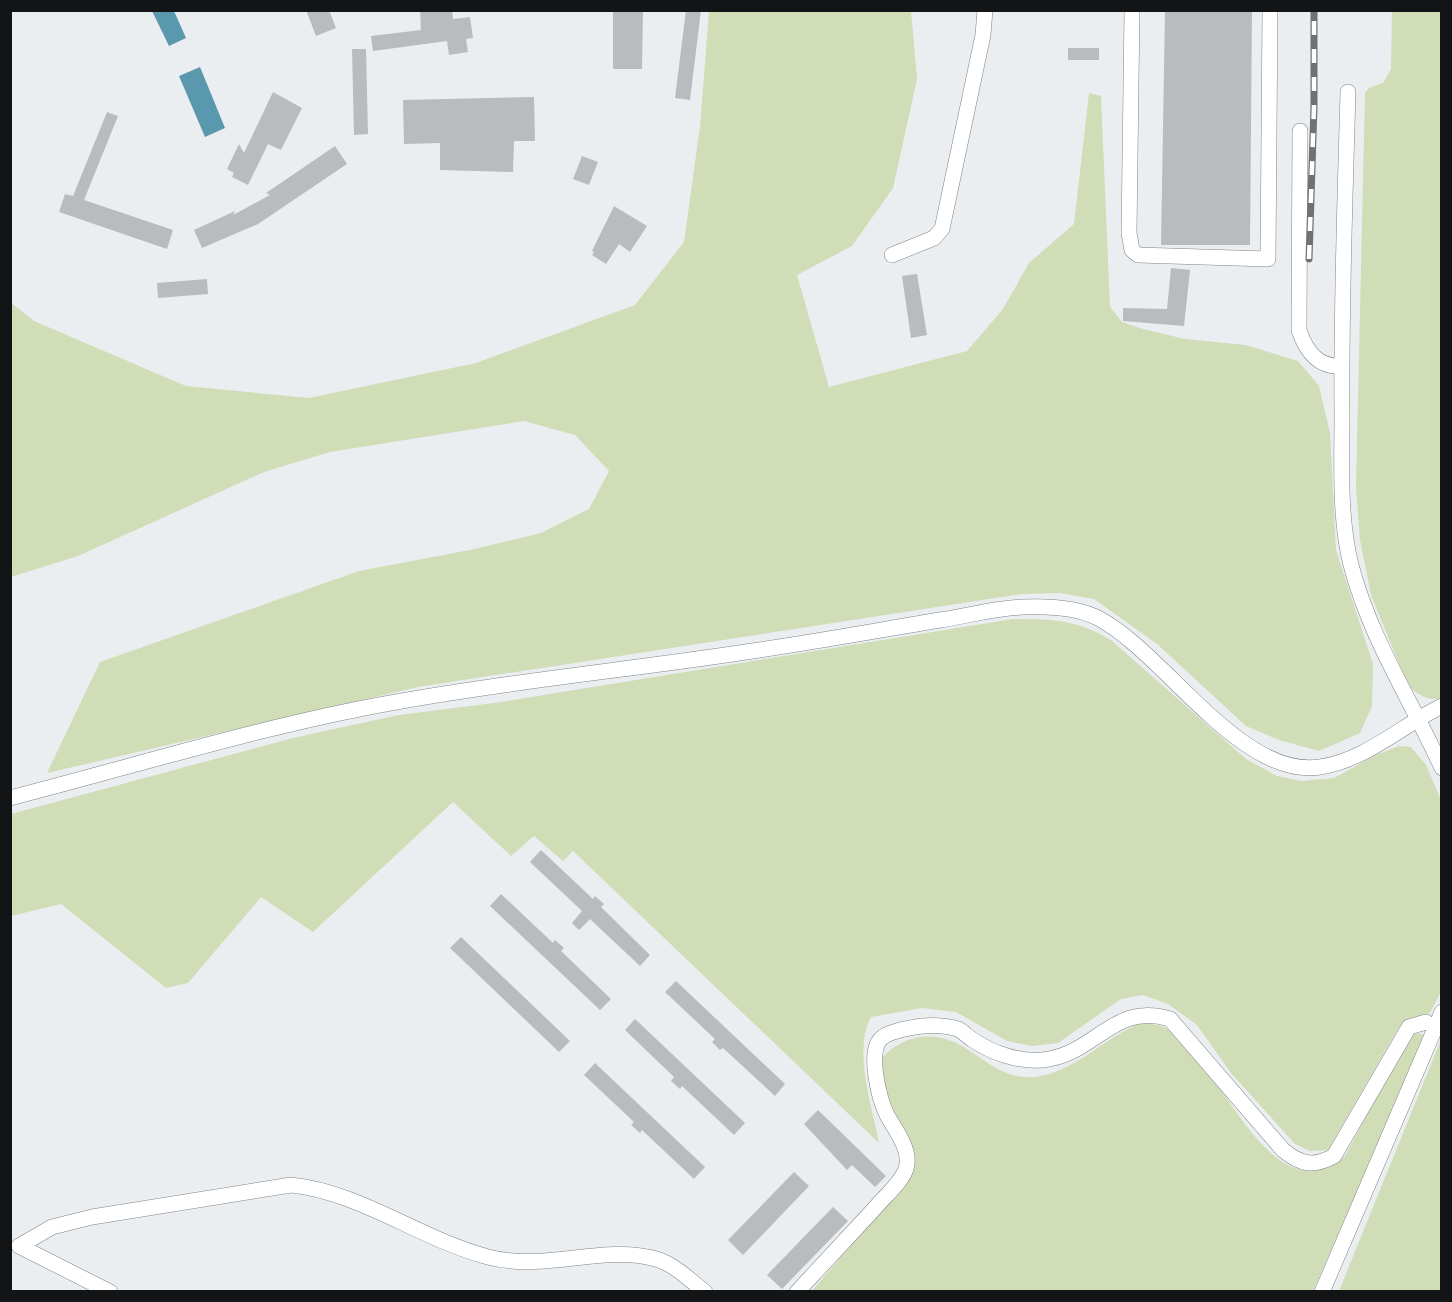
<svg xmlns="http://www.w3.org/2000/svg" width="1452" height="1302" viewBox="0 0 1452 1302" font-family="'Space Grotesk',sans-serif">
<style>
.green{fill:#d0ddb6}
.water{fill:#5a98ad}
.building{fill:#b8bcbf}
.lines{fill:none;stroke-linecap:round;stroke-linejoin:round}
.street-casing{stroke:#808487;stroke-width:16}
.street{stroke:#fff;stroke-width:15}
.rail-casing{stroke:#6f7274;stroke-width:7}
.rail{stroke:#fff;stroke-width:4.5;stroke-dasharray:14;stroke-linecap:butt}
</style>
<rect width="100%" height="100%" fill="#eaeef1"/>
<path class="green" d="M709,11H911L917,79L893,188L852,246L797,275L829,387L967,351L1003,309L1029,263L1074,224L1089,93L1101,96L1110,307L1122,322L1143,329L1185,339L1246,345L1298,361L1319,386L1330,433L1336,550L1373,664L1372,706L1360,733L1319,751L1279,740L1246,726L1157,644L1094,599L1060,593L1022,594L418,687L47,773L100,662L359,571L470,550L541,533L589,509L609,471L575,435L524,421L330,452L264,472L78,556L11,577L10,302L34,321L186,386L309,398L476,363L635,305L684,242L700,127Z
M1392,11H1441L1442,698C1428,702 1418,694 1408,686L1371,595L1360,540L1356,487L1365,93L1369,88L1383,83L1391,69Z
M1013,619C1051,619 1080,620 1112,641L1246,759L1277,776L1301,781L1334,778L1376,755L1399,746L1411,747L1426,765L1441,800V991L1430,1013L1412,1018L1399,1027L1328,1150L1310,1151L1295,1144L1231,1073L1197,1025L1168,1004L1143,995L1121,999L1058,1043L1032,1046L1007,1041L956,1012L922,1008L871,1017C853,1050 872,1106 879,1143L573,851L563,861L534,836L511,856L453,802L313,932L261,897L188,983L166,988L61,904L11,916V814L293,738L399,715L494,703Z
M1140,1023C1152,1024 1161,1024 1171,1031C1222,1062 1269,1219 1345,1156L1397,1058L1414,1033L1426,1035L1313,1291L811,1292L900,1188L911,1168L881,1076V1059C891,1048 900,1042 915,1038C968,1027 985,1081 1034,1077C1074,1073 1104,1038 1140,1023Z
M1441,1039V1291H1339L1440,1042Z"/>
<path class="water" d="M152,11H174L186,38L169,46Z
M200,67L225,128L205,137L179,76Z"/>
<path class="building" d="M306,10H329L336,28L316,36Z
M420,10H452L453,19L470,17L473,38L466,39L468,52L449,55L447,41L373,51L371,36L421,30Z
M613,10H643L642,69H613Z
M686,10H701L690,100L675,98Z
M1165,10H1252L1250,245H1161Z
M1068,48H1099V60H1068Z
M352,49H366L368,134L354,135Z
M273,92L302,108L281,150L268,144L248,185L232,177L234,173L227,169L239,144L244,153Z
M534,97L535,141H514L513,172L440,170V143L404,144L403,100Z
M107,112L118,116L84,200L173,230L167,249L59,212L65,194L73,196Z
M335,146L347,164L258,224L202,248L194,230L235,211L233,215L270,195L266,193Z
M582,156L598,162L589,185L573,179Z
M614,206L647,226L630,252L619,244L606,264L592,255L594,252L592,251Z
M1171,268L1190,270L1184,326L1123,321V308L1167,309Z
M917,274L927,335L911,338L902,276Z
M207,279L208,294L158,298L157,283Z
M541,850L593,899L595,896L604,904L601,907L650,955L640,966L590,919L579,930L572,923L582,911L530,862Z
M501,894L553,943L555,940L564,948L561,951L611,999L600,1010L490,906Z
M461,937L570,1041L559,1052L450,948Z
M676,981L785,1084L775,1096L723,1048L720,1050L712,1042L715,1039L665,992Z
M635,1019L745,1123L734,1135L682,1086L680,1089L671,1081L674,1077L625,1030Z
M595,1063L705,1167L694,1179L642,1130L640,1133L631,1125L634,1122L584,1075Z
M818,1110L886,1176L875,1187L852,1165L847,1170L804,1124Z
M794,1172L809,1186L743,1255L728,1240Z
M833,1207L848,1221L782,1289L767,1275Z"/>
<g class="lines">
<g class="street-casing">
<path id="street" d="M1132,10L1129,233L1132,250L1138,255L1268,259L1270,10
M1348,92C1345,199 1341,307 1342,415C1342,464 1339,517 1351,565C1370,638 1411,700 1442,768
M1300,131L1299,330C1306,351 1318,368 1342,366
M892,255L934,238L942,229L983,35L985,10
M10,798C138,765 266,725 396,702C516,680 638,669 759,650C819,641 880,630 940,620C967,616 995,608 1023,607C1047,606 1076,607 1098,618C1165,653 1240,779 1320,767C1366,760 1401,726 1442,706
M110,1292L19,1246L52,1227L92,1217L291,1185C360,1192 420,1239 488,1257C544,1272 605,1244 656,1259C674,1264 691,1281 705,1292
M797,1292C823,1264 849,1236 875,1208C884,1197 901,1183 906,1169C912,1150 895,1130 887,1115C879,1099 866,1048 883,1037C893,1030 910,1028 922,1026C934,1025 947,1026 958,1029C964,1032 968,1037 973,1040C992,1053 1019,1062 1042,1060C1096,1055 1113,1001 1170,1019L1283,1150C1301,1165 1314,1167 1334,1156L1409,1027L1426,1022
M1322,1292L1442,1012"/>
</g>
<use href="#street" class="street"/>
<g class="rail-casing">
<path id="rail" d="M1309,259L1314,106V10"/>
</g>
<use href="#rail" class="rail"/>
</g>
<rect width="1452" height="1302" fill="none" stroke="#121415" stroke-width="24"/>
</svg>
